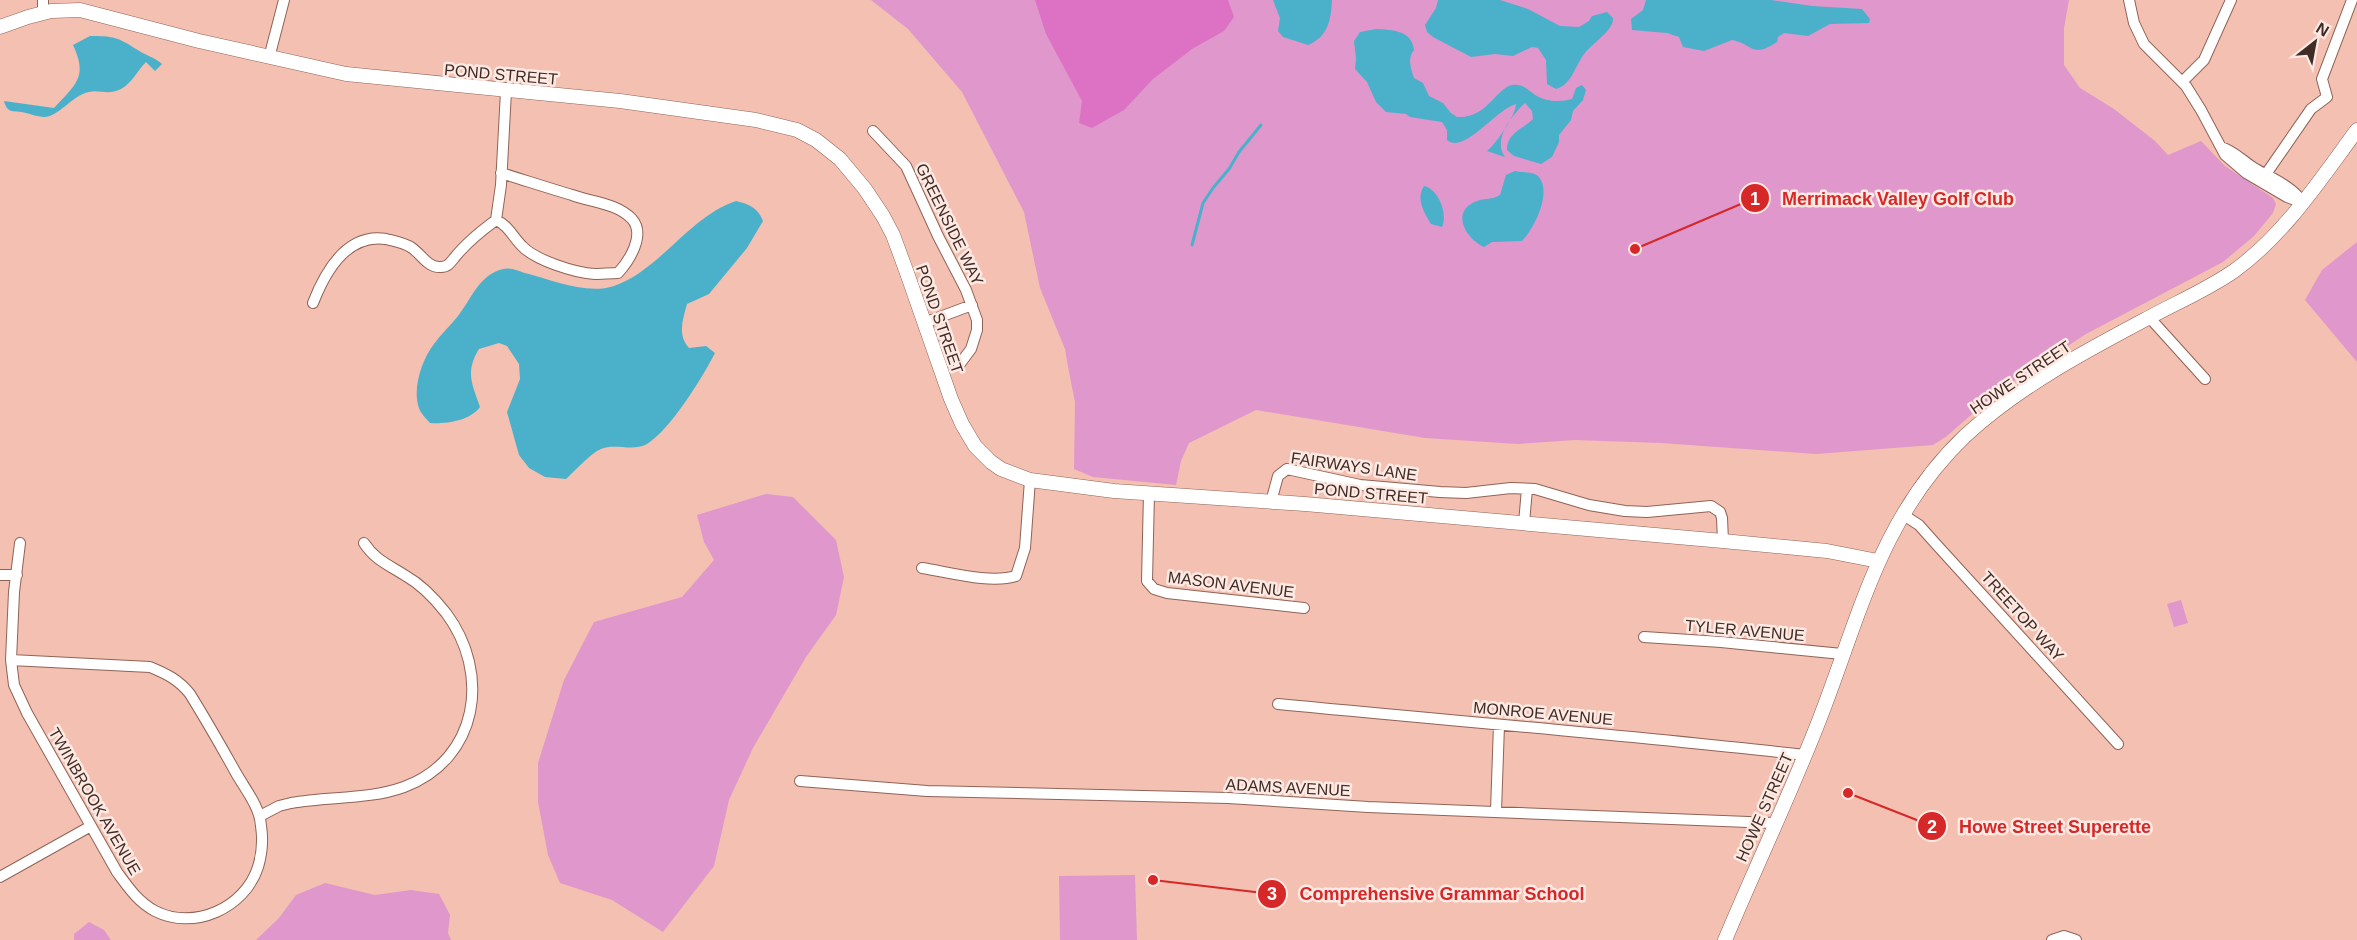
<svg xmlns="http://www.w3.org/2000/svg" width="2357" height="940" viewBox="0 0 2357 940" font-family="Helvetica,sans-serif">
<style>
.green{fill:#df97cc}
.forest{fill:#dd72c5}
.water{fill:#4bb1ca}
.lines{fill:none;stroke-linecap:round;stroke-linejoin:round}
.stream{stroke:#4bb1ca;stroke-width:3}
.street-casing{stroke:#906356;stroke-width:12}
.secondary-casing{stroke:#906356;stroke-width:15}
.street{stroke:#fff;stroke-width:10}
.secondary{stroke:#fff;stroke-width:14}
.labels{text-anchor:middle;stroke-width:5;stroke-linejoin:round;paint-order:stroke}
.street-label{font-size:16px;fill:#402c27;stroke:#fee9e3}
.leader{fill:none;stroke:#d62828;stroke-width:2}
.callout-dot{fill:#d62828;stroke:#fee9e3;stroke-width:2}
.mark-label{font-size:18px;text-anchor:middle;font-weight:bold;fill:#fff}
.callout-label{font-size:18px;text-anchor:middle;font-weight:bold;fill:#d62828;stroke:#fee9e3;stroke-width:5;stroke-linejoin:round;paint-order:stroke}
</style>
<rect width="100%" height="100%" fill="#f3c0b2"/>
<path class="green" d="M871,0H2069L2064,28V65L2080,88L2114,109L2155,141L2168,155L2201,141L2225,166L2273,198L2276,204L2273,213L2254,236L2223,262L2086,334L1996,393L1947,436L1933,445L1816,454L1661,443L1575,440L1518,444L1425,438L1256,410L1189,443L1181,461L1176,485L1093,477L1074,469L1075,402L1069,372L1065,349L1040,288L1024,212L962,92L908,29Z
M2357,242V362L2305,300L2322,270Z
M766,494L793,497L836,540L844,577L836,615L806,657L753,748L729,800L714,866L663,932L612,900L560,883L548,855L538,802V763L564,680L594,622L682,597L714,560L704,542L697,515Z
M2181,600L2188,623L2174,627L2167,604Z
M1135,875L1137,940H1060L1059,876Z
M325,883L375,895L411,890L439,894L450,915L448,933L451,940H256L279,918L296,895Z
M89,922L104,930L111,940H74V934Z"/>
<path class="forest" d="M1035,0H1228L1234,17L1224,31L1192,49L1153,79L1124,110L1092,128L1079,123L1082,101L1046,34Z"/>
<path class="water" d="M1273,0H1332C1331,20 1328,37 1308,45L1283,37L1278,31L1280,18Z
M1438,0H1500L1528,9L1560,26L1579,27L1589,21L1592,16L1607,12L1613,18C1614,30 1593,43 1585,53C1575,65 1572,85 1556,89L1547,84L1546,60L1538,48L1532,47L1513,56L1495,54L1471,57L1433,37L1427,32L1425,25L1436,8Z
M1646,0H1771L1812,6L1862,9L1870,19L1869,23L1830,24L1808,36L1784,33L1778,37L1777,42C1751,59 1754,44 1732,40L1704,51L1683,47L1679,37L1667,33L1632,30L1631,19L1643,10Z
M1376,29C1392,30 1412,30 1414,50C1407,58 1411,69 1414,78L1423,83L1429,96L1443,103L1451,113L1457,117C1487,119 1495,89 1512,85C1524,83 1528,91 1537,96C1546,102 1562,102 1572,99L1576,88L1582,85L1586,90L1583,100L1573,111L1571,120L1559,135V142L1552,157L1541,164L1514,156L1507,150C1507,133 1523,129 1533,119L1532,111L1525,103C1512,115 1492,140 1505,157L1487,151C1496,144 1516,115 1516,104C1496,109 1464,155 1447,140V130L1442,122L1410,117L1406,114L1386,112L1376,102L1367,82L1355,69L1356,59L1354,41L1360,32Z
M90,36C112,36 118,37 136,49C145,55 154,57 162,64L155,71L146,62C137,71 132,83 121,89C107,96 100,89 89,92C72,95 59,117 44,117C37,117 29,113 21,112C11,111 7,112 4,101L54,108C76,84 88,77 73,45Z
M1515,171C1522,173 1532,171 1538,176C1553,191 1534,229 1522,241L1492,242L1484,247C1465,238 1450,211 1477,201C1485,198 1492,200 1500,195L1506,175Z
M1424,186C1439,189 1448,215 1442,227L1431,224C1423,211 1416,198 1424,186Z
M736,201C749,204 758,208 763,221L747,248L709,294L687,304C683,319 677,335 689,348L706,346L715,353C702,378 671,429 647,444C633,452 615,443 601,449C591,453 575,471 566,479L545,477L529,468L519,455L507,412L520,379L519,364L507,346L499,343L479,349C465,372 472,384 480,407C470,421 446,424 430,423C426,418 421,414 419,408C412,389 422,359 434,344C441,334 450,326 458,316C472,298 479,275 503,269C510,267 519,271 525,273C553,280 586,295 614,286C660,270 690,216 736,201Z"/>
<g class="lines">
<path class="stream" d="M1192,245L1203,203L1213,188L1229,169L1239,152L1261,125"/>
<g class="street-casing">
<path id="street" d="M2129,0L2134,23L2144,44L2186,86L2201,110L2225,155L2246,173L2287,197L2303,203
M43,13V0
M269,58L284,0
M2182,82L2204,60L2231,0
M873,131L906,166L938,236L966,290L977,320V330L971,349L959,365
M2221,147C2234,151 2243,161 2254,168C2271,178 2290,185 2302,201
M2266,174L2311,109L2327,97L2322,79L2352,0
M496,220C509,226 512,236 522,246C535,260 575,273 595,274C602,274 610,273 618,273C629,261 646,235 632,219C617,203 591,202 572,195C548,188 524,180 501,173
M313,303C325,272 347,233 386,239C394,241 405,243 412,248C422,255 428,268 441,267C448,267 451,262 455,257C467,242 481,231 496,220L501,185L506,91
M2149,317L2205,379
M924,323L972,305
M1149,493L1147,581L1154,589L1167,593L1304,608
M1271,502L1278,476L1287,469L1360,485L1440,492L1466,493L1511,488L1535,489L1589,505L1625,511L1647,512L1711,506L1720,512L1722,518L1723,541
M1902,514L1919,525L1935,543L2118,744
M1524,523L1527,489
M922,568C949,572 990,584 1016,576L1025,548L1030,480
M0,575H17
M1644,637L1721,642L1842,654
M11,660L150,667C167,674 179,680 190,694C206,720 221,746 236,773C245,789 260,807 261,826C263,839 262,854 258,867C245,908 194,931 155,911C138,902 128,887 117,872L27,713L14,685L11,660L14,592L20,543
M1278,704C1454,721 1630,735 1805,755
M800,781L927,791L1228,798L1368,807L1774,823
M1496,811L1499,725
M260,816L279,806L291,803C328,796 368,800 404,787C479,759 491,673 446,613C435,599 422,585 406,576C389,565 375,560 364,543
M0,877L91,826
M2052,940L2064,936L2076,940"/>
</g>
<g class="secondary-casing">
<path id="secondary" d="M0,27L28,17L51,11L80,10L199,41L346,74L620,101L756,120L797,130L816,140L840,159L865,189L883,216L893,235L907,273L951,399L962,424L975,446L991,462L1001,469L1030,480L1114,491L1305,504L1723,541L1827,551L1878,561
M1725,940C1756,866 1791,793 1820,718C1860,615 1881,516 1965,436C2019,386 2086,351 2150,317C2178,302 2208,289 2234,271C2285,234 2320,180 2357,130"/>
</g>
<use href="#street" class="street"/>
<use href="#secondary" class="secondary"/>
</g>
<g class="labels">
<g class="street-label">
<text transform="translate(501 74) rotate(5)" y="6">POND STREET</text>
<text transform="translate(950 224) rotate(64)" y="6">GREENSIDE WAY</text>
<text transform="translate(940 319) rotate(71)" y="6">POND STREET</text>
<text transform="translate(2020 377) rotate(-34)" y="6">HOWE STREET</text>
<text transform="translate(1354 466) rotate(8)" y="6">FAIRWAYS LANE</text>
<text transform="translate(1371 493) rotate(5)" y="6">POND STREET</text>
<text transform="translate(1231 584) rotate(7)" y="6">MASON AVENUE</text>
<text transform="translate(2023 616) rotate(48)" y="6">TREETOP WAY</text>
<text transform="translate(1745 630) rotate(5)" y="6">TYLER AVENUE</text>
<text transform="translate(1543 713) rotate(5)" y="6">MONROE AVENUE</text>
<text transform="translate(1288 787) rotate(3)" y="6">ADAMS AVENUE</text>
<text transform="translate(95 801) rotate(60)" y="6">TWINBROOK AVENUE</text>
<text transform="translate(1764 807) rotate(-66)" y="6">HOWE STREET</text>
</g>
</g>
<path class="leader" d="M1635 249L1755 198M1848 793L1932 826M1153 880L1272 894"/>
<g class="callout-dot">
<circle cx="1635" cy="249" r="6"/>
<circle cx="1848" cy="793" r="6"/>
<circle cx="1153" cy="880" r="6"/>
<circle cx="1755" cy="198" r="15"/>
<circle cx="1932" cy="826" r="15"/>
<circle cx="1272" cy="894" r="15"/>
</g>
<g class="mark-label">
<text x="1755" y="205">1</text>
<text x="1932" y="833">2</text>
<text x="1272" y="900">3</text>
</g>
<g class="callout-label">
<text x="1898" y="205">Merrimack Valley Golf Club</text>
<text x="2055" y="833">Howe Street Superette</text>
<text x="1442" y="900">Comprehensive Grammar School</text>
</g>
<g transform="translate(2315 42) rotate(31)" stroke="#fee9e3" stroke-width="4.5" paint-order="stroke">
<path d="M0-4.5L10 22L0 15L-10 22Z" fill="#402c27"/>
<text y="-9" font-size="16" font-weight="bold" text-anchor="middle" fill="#402c27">N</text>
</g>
</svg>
